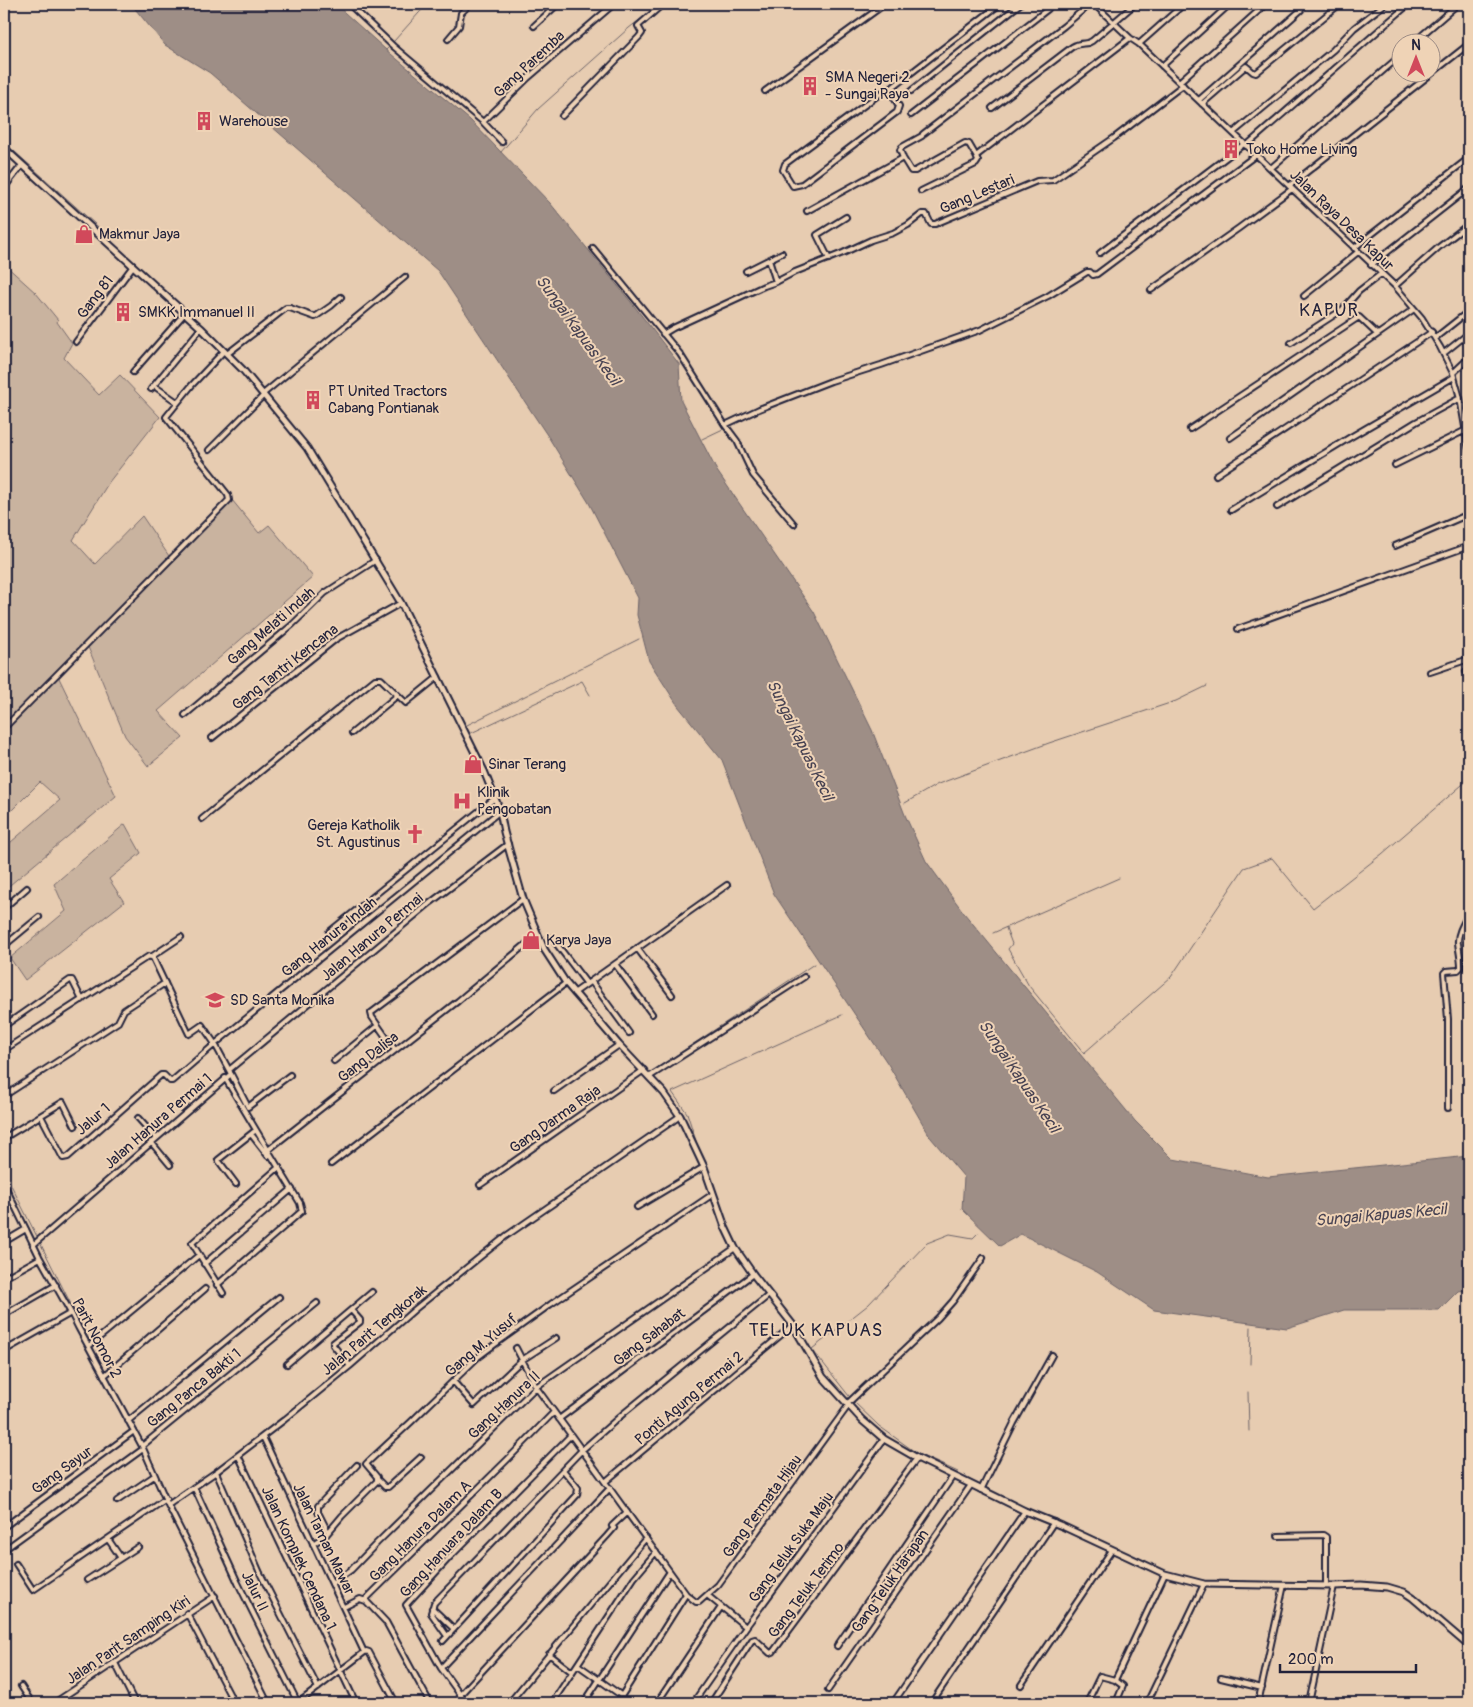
<svg xmlns="http://www.w3.org/2000/svg" width="1473" height="1707" viewBox="0 0 1473 1707" font-family="Pangolin,sans-serif">
<style>
.green{fill:#c9b39f;stroke:#766a6d}
.water{fill:#9e8e86;stroke:#6c6368}
.lines{fill:none;stroke-linecap:round;stroke-linejoin:round}
.stream{stroke:#6c6368;stroke-width:1}
.minor-casing{stroke:#22223b;stroke-width:8}
.secondary-casing{stroke:#22223b;stroke-width:9}
.minor{stroke:#efd3b6;stroke-width:4}
.secondary{stroke:#efd3b6;stroke-width:5}
.labels{text-anchor:middle;stroke-width:4;stroke-linejoin:round;paint-order:stroke}
.street-label{font-size:15px;fill:#22223b;stroke:#efd3b6}
.poi-label{font-size:15px;fill:#22223b;stroke:#efd3b6;text-anchor:start}
.water-label{font-size:16px;font-style:italic;fill:#474252;stroke:#efd3b6}
.quarter-label{font-size:18px;letter-spacing:1px;fill:#22223b;stroke:#efd3b6}
</style>
<rect width="100%" height="100%" fill="#e7ccb1"/>
<filter id="ink" filterUnits="userSpaceOnUse"><feTurbulence type="fractalNoise" baseFrequency=".02" numOctaves="2"/><feDisplacementMap in="SourceGraphic" scale="10" xChannelSelector="R" yChannelSelector="G"/><feConvolveMatrix kernelMatrix="1 2 1 2 8 2 1 2 1" color-interpolation-filters="sRGB"/></filter>
<g filter="url(#ink)">
<path class="green" d="M4,264L36,293L58,320L57,322L72,343L64,358L99,395L120,375L160,417L109,482L73,540L95,564L142,516L173,562L232,500L259,533L269,525L313,577L158,711L183,738L148,766L125,736L88,647L59,678L116,796L4,890V848L60,800L40,782L4,818Z
M125,824L141,853L109,879L124,902L25,980L10,958L66,911L54,884Z"/>
<path class="water" d="M131,4H335L385,49L470,120L550,203L631,302L679,364L681,401L717,471L814,612L872,730L905,815L926,861L964,913L1135,1121L1173,1159L1268,1177L1469,1156V1290L1458,1291L1439,1310H1344L1287,1328L1154,1310L1097,1272L1021,1234L1000,1246L962,1209L964,1177L931,1138L888,1064L774,894L722,760L678,706L649,661L637,615L638,598L589,503L549,438L438,271L210,73L165,45Z"/>
<g class="lines">
<path class="stream" d="M394,41L427,4
M386,50L389,47
M4,142L106,234
M501,152L538,109L629,28L660,4
M996,325L1009,318
M664,330L745,292
M744,418L782,402
M730,425L736,422
M702,439L723,429
M465,726L639,639
M466,729L473,742
M469,734L582,681L590,695
M477,749L483,759
M905,803L938,784L1049,743L1176,701L1207,686
M1006,928L1012,944L1008,949L1029,986L1084,1053L1171,977L1244,868L1272,858L1313,908L1382,854L1469,779
M993,933L1119,878
M657,1068L814,964
M697,1144L687,1113L672,1092L842,1015
M4,1171L90,1342
M92,1346L111,1385
M1250,1364L1251,1327
M1248,1392L1249,1431
M849,1396L812,1349L868,1305L927,1243L950,1234L973,1238L978,1233
M854,1402L879,1426L918,1454L958,1472
M965,1475L966,1476
M170,1505L189,1542
M211,1585L216,1595
M60,1703L142,1647"/>
<g class="minor-casing">
<path id="minor" d="M349,4L393,46L483,122L502,142
M1094,4L1130,38L1139,44L1395,286L1422,318L1440,347L1453,373L1460,398L1469,450
M534,26L558,4
M448,39L459,26L461,13L470,4
M1414,42L1458,4
M1139,44L1184,4
M1162,66L1230,4
M1179,82L1266,4
M889,90L899,106L897,112L802,184L793,186L783,170L785,164L881,93L889,90L1000,4
M765,91L885,4
M911,91L1020,4
M1199,100L1301,10L1304,4
M1202,104L1246,66L1253,72L1256,73L1340,4
M992,108L1072,47C1082,41 1085,46 1092,41L1135,4
M911,115L1048,9V4
M562,116L639,37L642,33L638,26L663,4
M483,122L528,78L614,4
M1233,133L1333,50L1354,28L1385,4
M923,134L1064,26L1090,4
M922,136L902,147L900,150L903,158L911,171H915L965,143L969,144L976,156
M1246,146L1409,4
M1271,168L1400,56
M1289,186L1469,44
M4,188L22,165
M921,191L976,164L978,161L976,156L1130,38
M807,211L903,158
M593,248L680,354L725,425L759,409L831,381L881,365L980,330L1048,296L1087,272H1090L1093,275L1097,274L1256,155
M1354,248L1469,158
M1100,253L1244,144
M829,259L817,235L846,217
M769,260L776,282
M1371,265L1469,188
M746,271L782,253
M1395,286L1439,247L1469,224
M1151,290L1239,228L1292,189
M1304,296L1358,252
M663,334L673,328L764,286L776,282L795,272L843,253L871,240L893,233L908,225L922,214H926L931,224H935L1037,181L1053,180L1114,138L1183,85
M1435,338L1469,311
M76,342L133,266
M1291,343L1342,310L1359,291L1381,274
M1444,353L1469,333
M227,354L286,308H290L315,317L331,306L341,297
M133,372L185,313
M1453,373L1469,358
M157,388L177,402
M151,389L201,328
M263,394L405,277
M725,425L737,441L753,475L794,524
M1190,429L1359,317L1377,334
M1230,438L1414,309
M209,450L264,395
M1395,465L1466,430
M1216,475L1432,332
M1277,507L1416,422L1460,398
M1231,510L1349,438L1454,377
M1395,546L1469,514
M1238,629L1469,546
M1430,672L1469,659
M1466,672L1469,671
M185,715L292,625L325,593L376,560
M4,728L229,500L228,495L166,417L192,385L224,351
M352,733L398,695
M212,738L336,639L401,603
M202,819L375,679H381L406,703L438,677
M4,908L27,888
M329,932L495,798
M552,938L587,984
M4,946L39,917
M637,948L672,995
M151,957L181,937
M615,964L652,1014
M591,981L629,1033
M574,993L727,885
M4,1026L70,980H72L82,1000
M4,1050L149,956L153,958L189,1034L202,1025L215,1044L230,1072
M395,1050L372,1017L371,1013L523,899
M334,1061L377,1026
M229,1070L430,903L508,844
M649,1077L804,977
M225,1078L268,1150
M554,1091L619,1045
M4,1096L118,1022L124,1010L165,983
M1448,1108V1019L1444,973L1446,971L1458,970L1461,967C1461,959 1459,951 1458,943C1457,933 1465,921 1469,913
M41,1116L63,1158L68,1157L161,1075H164L170,1081H172L215,1044L500,811
M138,1118L156,1138
M251,1134L268,1156
M4,1138L63,1102L75,1126
M151,1142L170,1165
M331,1164L566,983
M4,1184L40,1258L71,1313L78,1327L142,1446L168,1505
M236,1184L218,1160L256,1130
M480,1185L644,1070
M4,1205L12,1200
M637,1207L704,1167
M4,1242L26,1229
M33,1245L231,1074L248,1107L290,1075
M204,1264L292,1189
M4,1278L40,1258
M217,1285L302,1211L300,1203L268,1150L458,1001L537,935
M223,1293L192,1243L279,1167
M4,1315L56,1285
M89,1346L199,1255
M516,1348L536,1387L605,1482
M4,1351L71,1313
M287,1364L372,1292
M350,1366L333,1345V1343L360,1322V1320L351,1310
M104,1376L205,1289
M453,1381L474,1405L522,1360L556,1338
M847,1404L938,1318L953,1301L983,1258
M559,1419L753,1274
M128,1421L279,1297
M263,1437L364,1652
M142,1446L317,1303
M238,1455L356,1703
M216,1472L260,1573L318,1688
M377,1479L385,1487H388L421,1457
M194,1487L238,1583L298,1703
M981,1490L1014,1423L1052,1355
M117,1501L154,1476
M4,1527L134,1431
M328,1532L318,1512V1506L357,1465
M1278,1536L1323,1535L1326,1537V1586
M108,1539L121,1558
M313,1544L326,1535L342,1516L377,1481V1477L366,1464L368,1462L411,1422L478,1357L494,1345L551,1304L713,1194
M4,1550L143,1449
M16,1564L33,1590L166,1499
M87,1580L138,1547
M332,1584L351,1570L377,1543L536,1387L735,1248
M686,1594L696,1602H699L718,1585L848,1406
M707,1595L746,1627L884,1439
M344,1607L360,1599L366,1601
M432,1608L454,1629
M187,1613L234,1703
M447,1636L431,1613L434,1603L582,1450L624,1413L769,1295
M443,1641L577,1495L578,1488L563,1470
M837,1646L953,1476
M549,1654L572,1672
M115,1663L135,1703
M578,1665L622,1696
M441,1668L610,1488
M1221,1678L1262,1688
M1021,1685L1112,1550
M21,1686L32,1703
M828,1690L971,1485
M460,1695L607,1536L614,1528L612,1526L627,1512
M932,1702L1054,1522
M54,1703L215,1596
M268,1703L168,1505L216,1472L284,1420L350,1366L414,1310L506,1236L680,1116
M298,1703L366,1651L369,1652L396,1703
M430,1703L386,1622L367,1602L366,1599L508,1459L554,1412
M466,1703L441,1668L406,1605L450,1557L571,1435
M509,1703L646,1538
M552,1703L634,1578L656,1552
M584,1703L669,1573
M617,1703L686,1594L605,1482L793,1325
M657,1703L721,1607
M693,1703L746,1627
M711,1703L752,1640L755,1639L770,1653L773,1652L917,1458
M893,1703L1025,1511
M1087,1703L1100,1676L1115,1680
M1116,1703L1123,1686L1115,1680L1165,1574
M1147,1703L1204,1584
M1258,1703L1284,1585
M1309,1703L1334,1586"/>
</g>
<g class="secondary-casing">
<path id="secondary" d="M4,148L201,328L243,370L307,448L401,603L484,771L500,811L504,832L523,899L544,949L566,983L619,1045L664,1093L680,1116L704,1167L725,1227L735,1248L753,1274L793,1325L823,1377L862,1420L884,1439L917,1458L1025,1511L1062,1526L1165,1574L1204,1584L1334,1586L1361,1585L1387,1587L1404,1592L1413,1598L1469,1646"/>
</g>
<use href="#minor" class="minor"/>
<use href="#secondary" class="secondary"/>
</g>
</g>
<defs>
<g id="building-bare" transform="scale(1.5)"><path d="M-4-6H4V6H1V3H-1V6H-4ZM-2.5-4.3h1.7v1.8h-1.7ZM.8-4.3h1.7v1.8H.8ZM-2.5-1h1.7V.8h-1.7ZM.8-1h1.7V.8H.8Z" fill="#d1495b" stroke="#efd3b6" stroke-width="2.5" paint-order="stroke"/></g>
<g id="shop-bare" transform="scale(1.5)"><path d="M-5-2.5h2.3a2.7 3.5 0 0 1 5.4 0H5L5.5 6h-11ZM-1.5-2.5h3a1.5 2.3 0 0 0-3 0Z" fill="#d1495b" stroke="#efd3b6" stroke-width="2.5" paint-order="stroke"/></g>
<g id="hospital-bare" transform="scale(1.5)"><path d="M-5-5h3v3.5h4V-5h3V5h-3V1.5h-4V5h-3Z" fill="#d1495b" stroke="#efd3b6" stroke-width="2.5" paint-order="stroke"/></g>
<g id="church-bare" transform="scale(1.5)"><path d="M-1.2-6h2.4v3.5h3.3v2.4h-3.3V6h-2.4V-.1h-3.3v-2.4h3.3Z" fill="#d1495b" stroke="#efd3b6" stroke-width="2.5" paint-order="stroke"/></g>
<g id="school-bare" transform="scale(1.5)"><path d="M0-5L7-2L0 1L-7-2ZM-4 1L0 2.5L4 1V4Q0 6-4 4Z" fill="#d1495b" stroke="#efd3b6" stroke-width="2.5" paint-order="stroke"/></g>
</defs>
<g fill-rule="evenodd">
<use href="#building-bare" x="810" y="86"/>
<use href="#building-bare" x="204" y="121"/>
<use href="#building-bare" x="1231" y="149"/>
<use href="#shop-bare" x="84" y="234"/>
<use href="#building-bare" x="123" y="312"/>
<use href="#building-bare" x="313" y="400"/>
<use href="#shop-bare" x="473" y="764"/>
<use href="#hospital-bare" x="462" y="801"/>
<use href="#church-bare" x="415" y="834"/>
<use href="#shop-bare" x="531" y="940"/>
<use href="#school-bare" x="215" y="1000"/>
</g>
<g class="labels">
<g class="street-label">
<text transform="translate(529 64) rotate(-43)" y="5">Gang Paremba</text>
<text transform="translate(977 194) rotate(-23)" y="5">Gang Lestari</text>
<text transform="translate(1342 220) rotate(44)" y="5">Jalan Raya Desa Kapur</text>
<text transform="translate(95 297) rotate(-53)" y="5">Gang 81</text>
<text transform="translate(271 626) rotate(-41)" y="5">Gang Melati Indah</text>
<text transform="translate(285 667) rotate(-38)" y="5">Gang Tantri Kencana</text>
<text transform="translate(329 937) rotate(-39)" y="5">Gang Hanura Indah</text>
<text transform="translate(372 937) rotate(-40)" y="5">Jalan Hanura Permai</text>
<text transform="translate(368 1057) rotate(-38)" y="5">Gang Dalisa</text>
<text transform="translate(93 1119) rotate(-41)" y="5">Jalur 1</text>
<text transform="translate(555 1119) rotate(-35)" y="5">Gang Darma Raja</text>
<text transform="translate(158 1121) rotate(-41)" y="5">Jalan Hanura Permai 1</text>
<text transform="translate(374 1330) rotate(-40)" y="5">Jalan Parit Tengkorak</text>
<text transform="translate(649 1337) rotate(-37)" y="5">Gang Sahabat</text>
<text transform="translate(97 1338) rotate(62)" y="5">Parit Nomor 2</text>
<text transform="translate(481 1345) rotate(-40)" y="5">Gang M. Yusuf</text>
<text transform="translate(194 1388) rotate(-39)" y="5">Gang Panca Bakti 1</text>
<text transform="translate(689 1398) rotate(-40)" y="5">Ponti Agung Permai 2</text>
<text transform="translate(504 1405) rotate(-43)" y="5">Gang Hanura II</text>
<text transform="translate(62 1470) rotate(-36)" y="5">Gang Sayur</text>
<text transform="translate(762 1506) rotate(-54)" y="5">Gang Permata Hijau</text>
<text transform="translate(420 1531) rotate(-45)" y="5">Gang Hanura Dalam A</text>
<text transform="translate(324 1539) rotate(64)" y="5">Jalan Taman Mawar</text>
<text transform="translate(451 1543) rotate(-47)" y="5">Gang Hanuara Dalam B</text>
<text transform="translate(791 1547) rotate(-54)" y="5">Gang Teluk Suka Maju</text>
<text transform="translate(299 1558) rotate(65)" y="5">Jalan Komplek Cendana 1</text>
<text transform="translate(890 1581) rotate(-55)" y="5">Gang Teluk Harapan</text>
<text transform="translate(806 1590) rotate(-53)" y="5">Gang Teluk Terimo</text>
<text transform="translate(255 1591) rotate(64)" y="5">Jalur II</text>
<text transform="translate(128 1640) rotate(-34)" y="5">Jalan Parit Samping Kiri</text>
</g>
<g class="poi-label">
<text x="825" y="82">SMA Negeri 2<tspan x="825" dy="17">- Sungai Raya</tspan></text>
<text x="219" y="126">Warehouse</text>
<text x="1246" y="154">Toko Home Living</text>
<text x="99" y="239">Makmur Jaya</text>
<text x="138" y="317">SMKK Immanuel II</text>
<text x="328" y="396">PT United Tractors<tspan x="328" dy="17">Cabang Pontianak</tspan></text>
<text x="488" y="769">Sinar Terang</text>
<text x="477" y="797">Klinik<tspan x="477" dy="17">Pengobatan</tspan></text>
<text x="400" y="830" text-anchor="end">Gereja Katholik<tspan x="400" dy="17">St. Agustinus</tspan></text>
<text x="546" y="945">Karya Jaya</text>
<text x="230" y="1005">SD Santa Monika</text>
</g>
<g class="water-label">
<text transform="translate(579 330) rotate(54)" y="6">Sungai Kapuas Kecil</text>
<text transform="translate(801 740) rotate(64)" y="6">Sungai Kapuas Kecil</text>
<text transform="translate(1020 1076) rotate(56)" y="6">Sungai Kapuas Kecil</text>
<text transform="translate(1381 1214) rotate(-5)" y="6">Sungai Kapuas Kecil</text>
</g>
<g class="quarter-label">
<text x="1329" y="316">KAPUR</text>
<text x="816" y="1336">TELUK KAPUAS</text>
</g>
</g>
<rect width="1473" height="1707" fill="none" stroke="#efd3b6" stroke-width="20"/>
<rect x="10" y="10" width="1453" height="1687" fill="none" stroke="#22223b" stroke-width="2" filter="url(#ink)"/>
<g transform="translate(1416 58)"><circle r="24" fill="#efd3b6" stroke="#9d8c85"/>
<path d="M0-4L9 19L0 12L-9 19Z" fill="#d1495b"/>
<text y="-8" font-size="14" font-weight="bold" text-anchor="middle" fill="#22223b">N</text>
</g>
<path d="M1280 1664v8h136v-8" fill="none" stroke="#22223b" stroke-width="2.5"/>
<text x="1288" y="1664" font-size="15" fill="#22223b" stroke="#efd3b6" stroke-width="4" paint-order="stroke">200 m</text>
</svg>
